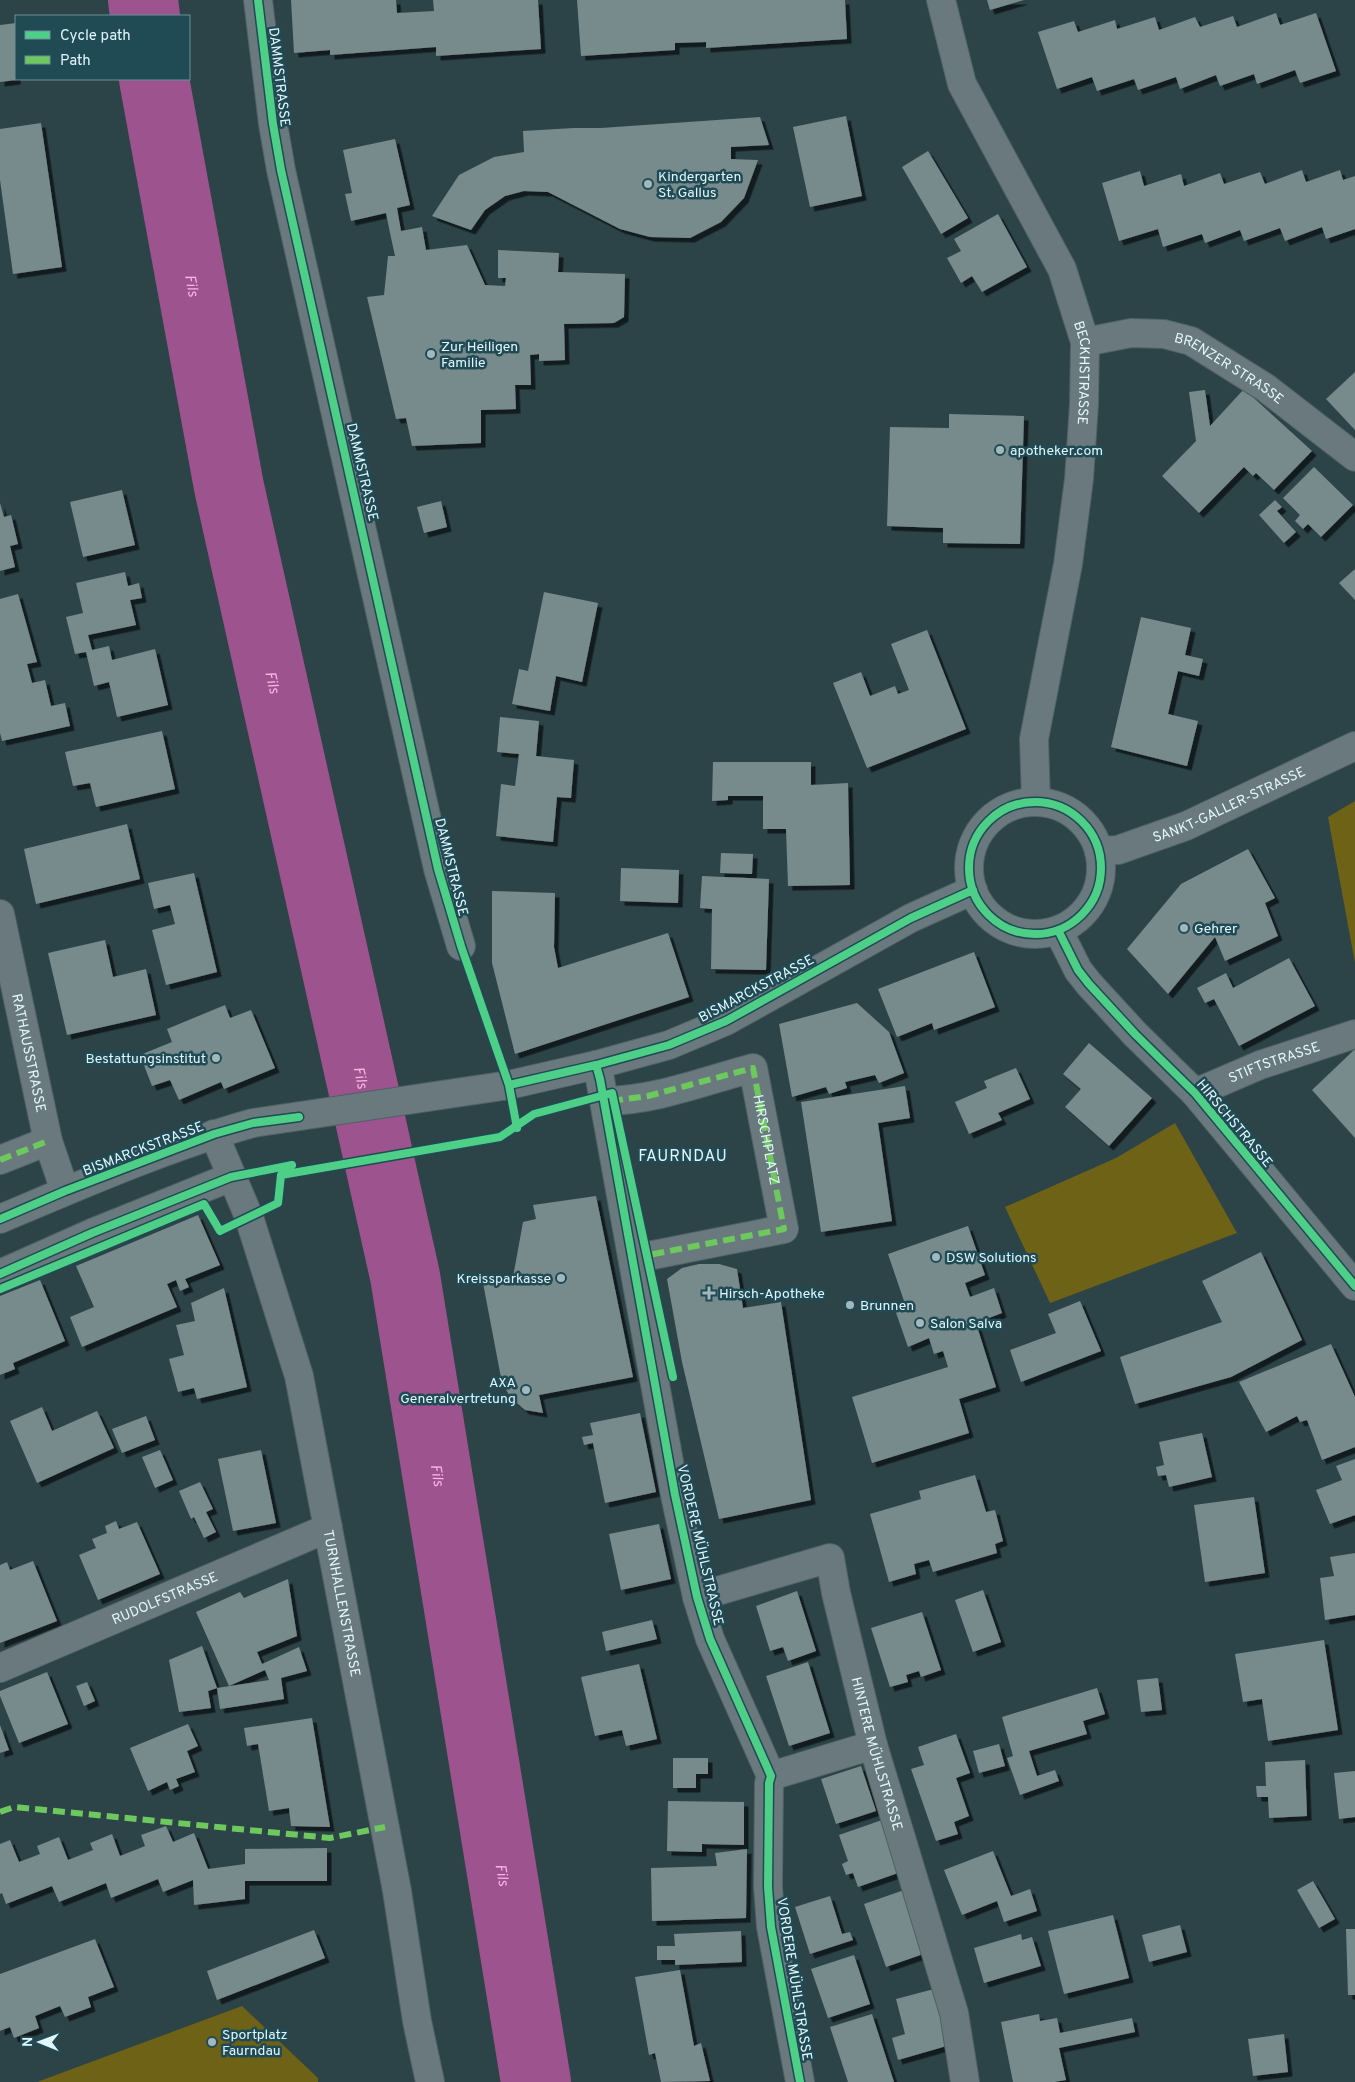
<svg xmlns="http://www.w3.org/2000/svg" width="1355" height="2082" viewBox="0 0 1355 2082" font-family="Overpass,sans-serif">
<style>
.green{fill:#6e6216}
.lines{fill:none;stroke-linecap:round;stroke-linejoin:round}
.river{stroke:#9d538d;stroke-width:70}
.building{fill:#778a8c;filter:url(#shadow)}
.minor-casing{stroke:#4e6166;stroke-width:30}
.minor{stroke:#69797d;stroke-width:28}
.quiet{stroke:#6dc95d;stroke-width:6;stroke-dasharray:12 6;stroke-linecap:butt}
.cycleway-casing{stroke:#204a54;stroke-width:11}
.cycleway{stroke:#4dcf88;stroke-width:8}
.poi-dot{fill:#a2b8be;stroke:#204a54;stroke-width:2}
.labels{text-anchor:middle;stroke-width:5;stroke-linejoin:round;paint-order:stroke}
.street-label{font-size:14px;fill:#e1f7fd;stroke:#204a54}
.poi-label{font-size:14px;fill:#e1f7fd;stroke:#204a54;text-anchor:start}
.water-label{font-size:15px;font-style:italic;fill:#f9b6e6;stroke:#204a54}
.quarter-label{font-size:16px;letter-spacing:1px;fill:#e1f7fd;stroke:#204a54}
</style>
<defs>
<filter id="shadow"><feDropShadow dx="4.5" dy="4.5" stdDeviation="0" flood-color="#0009"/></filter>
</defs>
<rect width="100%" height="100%" fill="#2c4348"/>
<path class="green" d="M1355,801V963L1328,817Z
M1175,1123L1237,1233L1050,1303L1005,1207L1116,1158Z
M242,2006L318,2078V2082H37Z"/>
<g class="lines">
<g class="river">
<path d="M143,0L145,16"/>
<path id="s1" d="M154,79L229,487L405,1276L536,2082"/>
</g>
</g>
<path class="building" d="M291,0H396L397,13L434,11L433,0H538L541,49L436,56V47L330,55V50L294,53Z
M577,0H845L847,39L706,48V42L675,43V50L581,56Z
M987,0H1024L990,10Z
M1276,13L1280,25L1316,13L1336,71L1300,83L1295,70L1257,84L1254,74L1220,86L1216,75L1180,89L1176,77L1138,90L1134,79L1097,91L1092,77L1057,89L1038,32L1074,21L1078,32L1115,20L1117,29L1155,17L1159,30L1195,17L1200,27L1233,16L1237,27Z
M16,23V80L0,82V25Z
M846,116L862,196L810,207L793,127Z
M760,117L769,145L731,147V159L758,160L744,198L721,222L690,238L650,237L620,229L548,192L524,191L505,196L485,210L471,230L432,216L459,175L494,157L524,152L523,131L574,128H601Z
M41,123L62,267L13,274L0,180V129Z
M395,139L410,205L397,208L401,231L422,227L426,250L467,245L485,285L505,286L506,278H498V250L559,253L558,272L625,274L624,317L614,323L564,324L565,360L539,361V354L530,355L531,385H515L516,409L481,410V443L412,446L406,418L396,419L367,297L384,295L388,256H395L390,233L386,213L351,221L345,194L352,193L343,150Z
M928,151L968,218L941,234L902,167Z
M1302,170L1306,182L1340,170L1343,180L1355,176V229L1326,239L1322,227L1285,241L1280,228L1244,241L1240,230L1205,243L1202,234L1163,247L1158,229L1119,241L1102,183L1140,171L1144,186L1181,174L1184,186L1220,173L1224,184L1260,172L1265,184Z
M998,214L1027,267L982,292L972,276L961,283L947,258L961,251L954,239Z
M1355,372V430L1326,399Z
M1244,389L1312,451L1274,490L1256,473L1253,476L1244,467L1199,513L1162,476L1196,441L1189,392L1205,390L1210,426Z
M949,414L1024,416L1020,544L943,543V528L887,526L890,427L949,428Z
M1314,467L1353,505L1321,537L1308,524L1303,529L1295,521L1300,515L1283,498Z
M122,490L135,545L83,557L70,502Z
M1275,500L1282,507L1277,511L1296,532L1284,543L1259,515Z
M441,501L447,527L424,533L417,507Z
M0,503L4,517L11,515L18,544L10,546L15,567L0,571Z
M1355,569V600L1339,583Z
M125,572L128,586L139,583L142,598L130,600L136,625L88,635L92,650L109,646L112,660L155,649L168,705L117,717L109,682L94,686L86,652L75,654L66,617L83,613L76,583Z
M544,592L598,603L582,682L556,676L550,711L512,704L519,669L528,671Z
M18,594L37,662L27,664L32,683L45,680L51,706L65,703L70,726L2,741L0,733V599Z
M1141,617L1191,628L1185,655L1203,659L1199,676L1178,671L1168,714L1198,721L1187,766L1111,747Z
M927,630L966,729L867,768L833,683L861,672L870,696L895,686L898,694L909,690L891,644Z
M500,717L539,721L536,756L574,760L571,798L557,797L553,842L496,836L501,784L515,786L519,754L497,752Z
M162,731L175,789L96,807L90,783L73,786L65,752Z
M713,762H811V785L848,783L850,885L788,886L786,829H763V796H728V800L712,801Z
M127,824L140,879L36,904L24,849Z
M1248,849L1275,898L1265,903L1278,936L1225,961L1215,937L1168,994L1127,949L1181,884Z
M721,853L753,854L752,874L720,873Z
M621,868L679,870L678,903L620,901Z
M194,873L217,972L166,985L152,930L175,924L170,905L154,909L148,883Z
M702,876L769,879L766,970L711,969L712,909L700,908Z
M492,891L555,893L554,947L558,968L668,933L689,997L515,1054L492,963Z
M105,940L113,977L146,969L156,1015L67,1035L48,953Z
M974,952L995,1007L934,1030L932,1023L897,1037L878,989Z
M1289,958L1315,1006L1239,1046L1214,999L1205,1003L1197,988L1226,973L1233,988Z
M857,1003L889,1032L904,1073L879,1083L875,1075L845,1082L847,1088L829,1094L826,1087L792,1097L779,1024Z
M225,1005L230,1018L251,1010L275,1068L224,1089L221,1082L179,1100L170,1080L152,1086L140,1055L172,1042L167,1029Z
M1089,1043L1152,1098L1109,1146L1065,1107L1081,1089L1063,1074Z
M1355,1049V1138L1312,1090Z
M1016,1068L1030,1099L998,1113L1002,1120L969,1134L955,1102L987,1088L984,1081Z
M905,1086L910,1118L878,1123L892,1221L821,1232L801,1102Z
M596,1196L633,1377L539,1395L543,1413L525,1410L511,1398L502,1383L483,1283L513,1277L523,1222L536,1219L533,1205Z
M198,1215L220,1265L185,1279L189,1287L180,1291L176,1280L167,1284L177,1307L82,1347L70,1317L94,1307L76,1266Z
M968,1226L985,1275L965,1283L970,1297L994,1288L1002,1313L976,1323L996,1387L959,1399L969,1433L872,1463L852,1397L948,1367L943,1351L934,1354L929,1338L908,1347L894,1307L905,1304L888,1254Z
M1261,1252L1302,1340L1231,1377L1135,1404L1120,1357L1222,1322L1202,1281Z
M699,1264H719L737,1269L743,1308L781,1302L811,1500L719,1519L682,1362L667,1279L682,1268Z
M40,1280L65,1341L13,1363L15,1369L0,1375V1296Z
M224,1288L247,1387L197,1399L194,1388L178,1392L169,1359L184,1355L176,1325L195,1321L191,1303Z
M1080,1301L1101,1351L1021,1382L1010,1350L1056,1333L1048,1314Z
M1331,1344L1355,1397V1447L1322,1460L1307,1420L1300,1422L1297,1416L1266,1432L1239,1382Z
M42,1407L52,1431L97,1411L114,1448L37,1483L10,1421Z
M640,1413L656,1492L605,1503L593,1443L584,1445L582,1437L593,1435L590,1423Z
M146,1416L155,1440L122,1453L112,1429Z
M1202,1433L1212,1477L1169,1487L1166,1475L1158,1476L1156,1467L1164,1465L1159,1442Z
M160,1450L173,1480L155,1488L142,1457Z
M261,1450L276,1523L233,1531L218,1459Z
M1355,1459V1515L1330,1524L1316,1490L1342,1480L1336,1466Z
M975,1475L986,1512L995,1510L1003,1541L995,1544L997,1553L933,1572L929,1560L914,1564L916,1574L889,1582L870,1514L921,1499L919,1491Z
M200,1482L213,1509L206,1512L216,1532L204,1538L194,1517L191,1519L179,1491Z
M1254,1497L1265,1573L1205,1582L1194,1505Z
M116,1521L119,1529L137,1522L160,1574L98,1600L79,1555L96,1548L92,1539L107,1533L105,1526Z
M659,1524L671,1579L621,1590L609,1534Z
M1355,1553V1615L1325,1620L1320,1578L1334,1576L1330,1557Z
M33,1561L57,1621L0,1643V1565L7,1562L10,1570Z
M288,1579L297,1636L257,1652L262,1664L299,1647L307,1671L281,1678L284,1699L220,1709L217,1688L208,1691L211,1708L179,1712L169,1660L202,1646L217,1688L269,1680L265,1670L229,1686L196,1612L240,1592L244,1598Z
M983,1590L1001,1642L973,1652L955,1600Z
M797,1591L816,1651L788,1661L783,1647L770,1651L756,1606Z
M922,1612L941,1670L921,1677L919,1671L906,1675L908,1682L890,1687L871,1628Z
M652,1620L657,1639L606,1651L602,1632Z
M1324,1640L1338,1730L1268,1741L1262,1699L1243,1702L1235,1654Z
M808,1662L830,1733L789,1746L766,1676Z
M639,1664L657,1739L626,1746L622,1730L595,1736L581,1677Z
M47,1672L68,1724L19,1743L0,1696V1691Z
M1158,1678L1162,1710L1141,1712L1137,1680Z
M87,1682L95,1701L84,1706L76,1686Z
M1097,1688L1105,1714L1083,1721L1087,1734L1029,1751L1037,1776L1055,1770L1059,1781L1020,1795L1007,1758L1013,1756L1002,1717Z
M312,1718L330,1827L291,1826L289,1808L269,1811L258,1744L247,1746L244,1728Z
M188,1724L198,1746L187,1751L195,1772L176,1779L179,1786L170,1790L167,1782L148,1791L130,1748Z
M0,1725L9,1750L0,1753Z
M956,1734L970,1773L956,1778L969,1816L954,1822L958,1834L936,1841L911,1769L924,1765L918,1747Z
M999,1744L1005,1766L979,1773L973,1751Z
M673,1758H708V1774H696V1788H673Z
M1305,1760L1307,1816L1269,1818L1268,1797H1257L1256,1786H1266L1265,1762Z
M861,1766L876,1811L836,1824L821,1779Z
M1355,1771V1817L1339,1819L1334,1773Z
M668,1801L744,1802V1845L702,1844V1852L667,1851Z
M882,1820L901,1872L858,1887L853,1873L846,1875L842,1864L848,1861L839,1835Z
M166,1826L173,1842L194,1833L208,1869L245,1864V1849L327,1848V1881H245V1899L194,1905L193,1880L163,1892L158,1879L111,1898L106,1883L59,1902L52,1886L6,1904L2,1893L0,1894V1844L10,1840L19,1862L40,1854L37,1846L59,1837L68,1860L93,1850L90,1843L112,1834L120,1856L145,1846L141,1835Z
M747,1849L746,1918L652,1921L651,1868L717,1866L715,1853Z
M993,1851L1011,1896L1030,1889L1037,1911L1004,1922L997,1901L962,1915L944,1870Z
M1313,1881L1335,1919L1319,1928L1297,1890Z
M907,1889L929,1952L886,1967L864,1904Z
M830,1896L842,1934L850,1932L853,1940L810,1954L795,1907Z
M1113,1915L1129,1978L1064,1994L1048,1931Z
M1180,1925L1187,1952L1149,1962L1142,1935Z
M1346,1929H1355V1995H1348Z
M314,1930L325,1958L217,2000L207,1971Z
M741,1931L742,1962L675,1965V1960H657V1946H675L674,1934Z
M1021,1934L1022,1940L1032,1937L1041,1966L984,1983L974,1948Z
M95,1939L114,1987L88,1997L91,2007L65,2017L60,2006L35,2016L39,2028L14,2038L10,2027L0,2031V1974Z
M854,1955L870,2004L828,2018L811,1969Z
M680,1970L694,2046L701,2043L710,2081L661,2082L655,2053L649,2055L635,1977Z
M934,1989L950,2045L898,2060L892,2038L905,2034L896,1999Z
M872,2014L894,2082H848L830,2027Z
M1039,2014L1040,2021L1057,2018L1060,2033L1132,2018L1135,2032L1059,2048L1066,2080L1054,2082H1013L1001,2022Z
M1284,2034L1288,2072L1253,2076L1248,2039Z"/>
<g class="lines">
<g class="minor-casing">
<g id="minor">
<path d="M258,0L273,124L281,170L438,869L461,946"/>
<path id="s2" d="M941,0L962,84L1062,269L1085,342L1084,404L1079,479L1068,564L1034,739L1036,802"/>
<path id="s3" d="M1085,342L1131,333L1164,334L1191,341L1266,388L1355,457"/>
<circle cx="1035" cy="868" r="66"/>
<path id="s4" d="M1099,851L1118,850L1186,826L1355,746"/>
<path id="s5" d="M0,914L48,1141L65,1191"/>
<path d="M1058,930L1078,970L1089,984L1135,1034L1195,1093L1355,1286"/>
<path d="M596,1065L600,1079L675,1495L697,1597L710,1639L771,1776L769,1783L768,1887L771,1927L800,2082"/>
<path id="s6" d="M1195,1093L1260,1065L1355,1034"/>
<path d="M604,1101C654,1101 704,1081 753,1068L784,1229L633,1259"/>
<path id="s7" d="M214,1134L249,1217L299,1376L397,1891L417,2021L430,2082"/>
<path d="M0,1160L48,1141"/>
<path d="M0,1219C83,1184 167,1147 253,1123L509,1085L596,1065L669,1045L726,1021L911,918L973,890"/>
<path d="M0,1274L92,1233L231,1177"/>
<path id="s8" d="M697,1597L830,1558L836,1593L873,1745L954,2013L965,2082"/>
<path id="s9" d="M0,1668L328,1528"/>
<path d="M771,1776L873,1745"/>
</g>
</g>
<use href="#minor" class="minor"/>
<g class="quiet">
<path id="s10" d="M611,1101L648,1096L753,1068L784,1229L643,1256"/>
<path d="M0,1160L48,1141"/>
<path d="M0,1812L14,1807L330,1838L385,1827"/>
</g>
<g class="cycleway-casing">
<path id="cycleway" d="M258,0L273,124L281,170L438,869L461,946L509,1085L517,1128
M969 868a66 66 0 1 1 132 0a66 66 0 1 1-132 0Z
M1058,930L1078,970L1089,984L1135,1034L1195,1093L1355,1286
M596,1065L600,1079L675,1495L697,1597L710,1639L771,1776L769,1783L768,1887L771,1927L800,2082
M509,1085L596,1065L669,1045L726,1021L911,918L973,890
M0,1219L65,1191L214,1134L253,1123L299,1117
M0,1274L92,1233L231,1177L292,1165
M0,1289L204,1204L220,1231L278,1203L281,1175L500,1137L534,1114L612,1093L673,1377"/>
</g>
<use href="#cycleway" class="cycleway"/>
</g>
<g class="poi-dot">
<circle cx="648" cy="184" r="5"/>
<circle cx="431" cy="354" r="5"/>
<circle cx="1000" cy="450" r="5"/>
<circle cx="1184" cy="928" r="5"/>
<circle cx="216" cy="1058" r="5"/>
<circle cx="936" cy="1257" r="5"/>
<circle cx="561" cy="1278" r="5"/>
<path d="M706.5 1285.5h5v5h5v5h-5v5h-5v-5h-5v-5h5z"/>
<circle cx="850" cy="1305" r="5"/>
<circle cx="920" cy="1323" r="5"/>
<circle cx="526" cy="1390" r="5"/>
<circle cx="212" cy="2042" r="5"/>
</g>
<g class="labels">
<g class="street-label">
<text transform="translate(280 77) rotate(83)" y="5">DAMMSTRASSE</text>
<text dy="5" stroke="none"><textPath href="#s3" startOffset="154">BRENZER STRASSE</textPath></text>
<text dy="5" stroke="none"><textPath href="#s2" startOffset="404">BECKHSTRASSE</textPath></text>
<text transform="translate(363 472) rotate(77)" y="5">DAMMSTRASSE</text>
<text dy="5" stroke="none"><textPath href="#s4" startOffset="139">SANKT-GALLER-STRASSE</textPath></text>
<text transform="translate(452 867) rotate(76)" y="5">DAMMSTRASSE</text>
<text transform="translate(756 988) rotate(-28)" y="5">BISMARCKSTRASSE</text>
<text dy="5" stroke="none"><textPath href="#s5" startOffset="142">RATHAUSSTRASSE</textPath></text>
<text dy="5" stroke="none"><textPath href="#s6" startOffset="85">STIFTSTRASSE</textPath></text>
<text transform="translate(1235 1123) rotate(50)" y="5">HIRSCHSTRASSE</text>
<text dy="5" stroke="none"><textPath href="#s10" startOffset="219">HIRSCHPLATZ</textPath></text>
<text transform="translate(143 1148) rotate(-21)" y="5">BISMARCKSTRASSE</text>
<text transform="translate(701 1545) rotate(77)" y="5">VORDERE MÜHLSTRASSE</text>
<text dy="5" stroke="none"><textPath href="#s9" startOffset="179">RUDOLFSTRASSE</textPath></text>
<text dy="5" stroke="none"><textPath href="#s7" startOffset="488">TURNHALLENSTRASSE</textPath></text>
<text dy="5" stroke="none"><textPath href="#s8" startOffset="340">HINTERE MÜHLSTRASSE</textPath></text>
<text transform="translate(795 1979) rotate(81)" y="5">VORDERE MÜHLSTRASSE</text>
</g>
<g class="poi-label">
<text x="658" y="181">Kindergarten<tspan x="658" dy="16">St. Gallus</tspan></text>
<text x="441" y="351">Zur Heiligen<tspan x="441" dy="16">Familie</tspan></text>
<text x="1010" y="455">apotheker.com</text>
<text x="1194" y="933">Gehrer</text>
<text x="206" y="1063" text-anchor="end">Bestattungsinstitut</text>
<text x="946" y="1262">DSW Solutions</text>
<text x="551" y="1283" text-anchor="end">Kreissparkasse</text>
<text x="719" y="1298">Hirsch-Apotheke</text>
<text x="860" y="1310">Brunnen</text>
<text x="930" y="1328">Salon Salva</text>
<text x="516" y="1387" text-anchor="end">AXA<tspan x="516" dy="16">Generalvertretung</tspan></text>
<text x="222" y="2039">Sportplatz<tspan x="222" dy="16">Faurndau</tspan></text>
</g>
<g class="water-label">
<text dy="5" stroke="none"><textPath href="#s1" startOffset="210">Fils</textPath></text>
<text dy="5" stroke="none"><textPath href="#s1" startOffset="615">Fils</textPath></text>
<text dy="5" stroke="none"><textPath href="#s1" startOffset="1020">Fils</textPath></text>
<text dy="5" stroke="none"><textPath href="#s1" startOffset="1425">Fils</textPath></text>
<text dy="5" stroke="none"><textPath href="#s1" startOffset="1830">Fils</textPath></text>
</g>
<g class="quarter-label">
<text x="683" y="1161">FAURNDAU</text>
</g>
</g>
<rect x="15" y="15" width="175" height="65" fill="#204a54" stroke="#6d8f98"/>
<rect x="25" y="31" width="25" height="8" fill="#4dcf88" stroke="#6d8f98"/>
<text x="60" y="40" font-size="15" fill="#e1f7fd">Cycle path</text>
<rect x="25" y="56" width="25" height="8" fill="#6dc95d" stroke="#6d8f98"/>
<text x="60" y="65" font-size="15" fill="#e1f7fd">Path</text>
<g transform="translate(40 2042) rotate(271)" stroke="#204a54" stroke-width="4" paint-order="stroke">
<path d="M0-4L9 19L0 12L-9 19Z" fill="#e1f7fd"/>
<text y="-8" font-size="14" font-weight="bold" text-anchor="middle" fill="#e1f7fd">N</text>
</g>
</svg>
